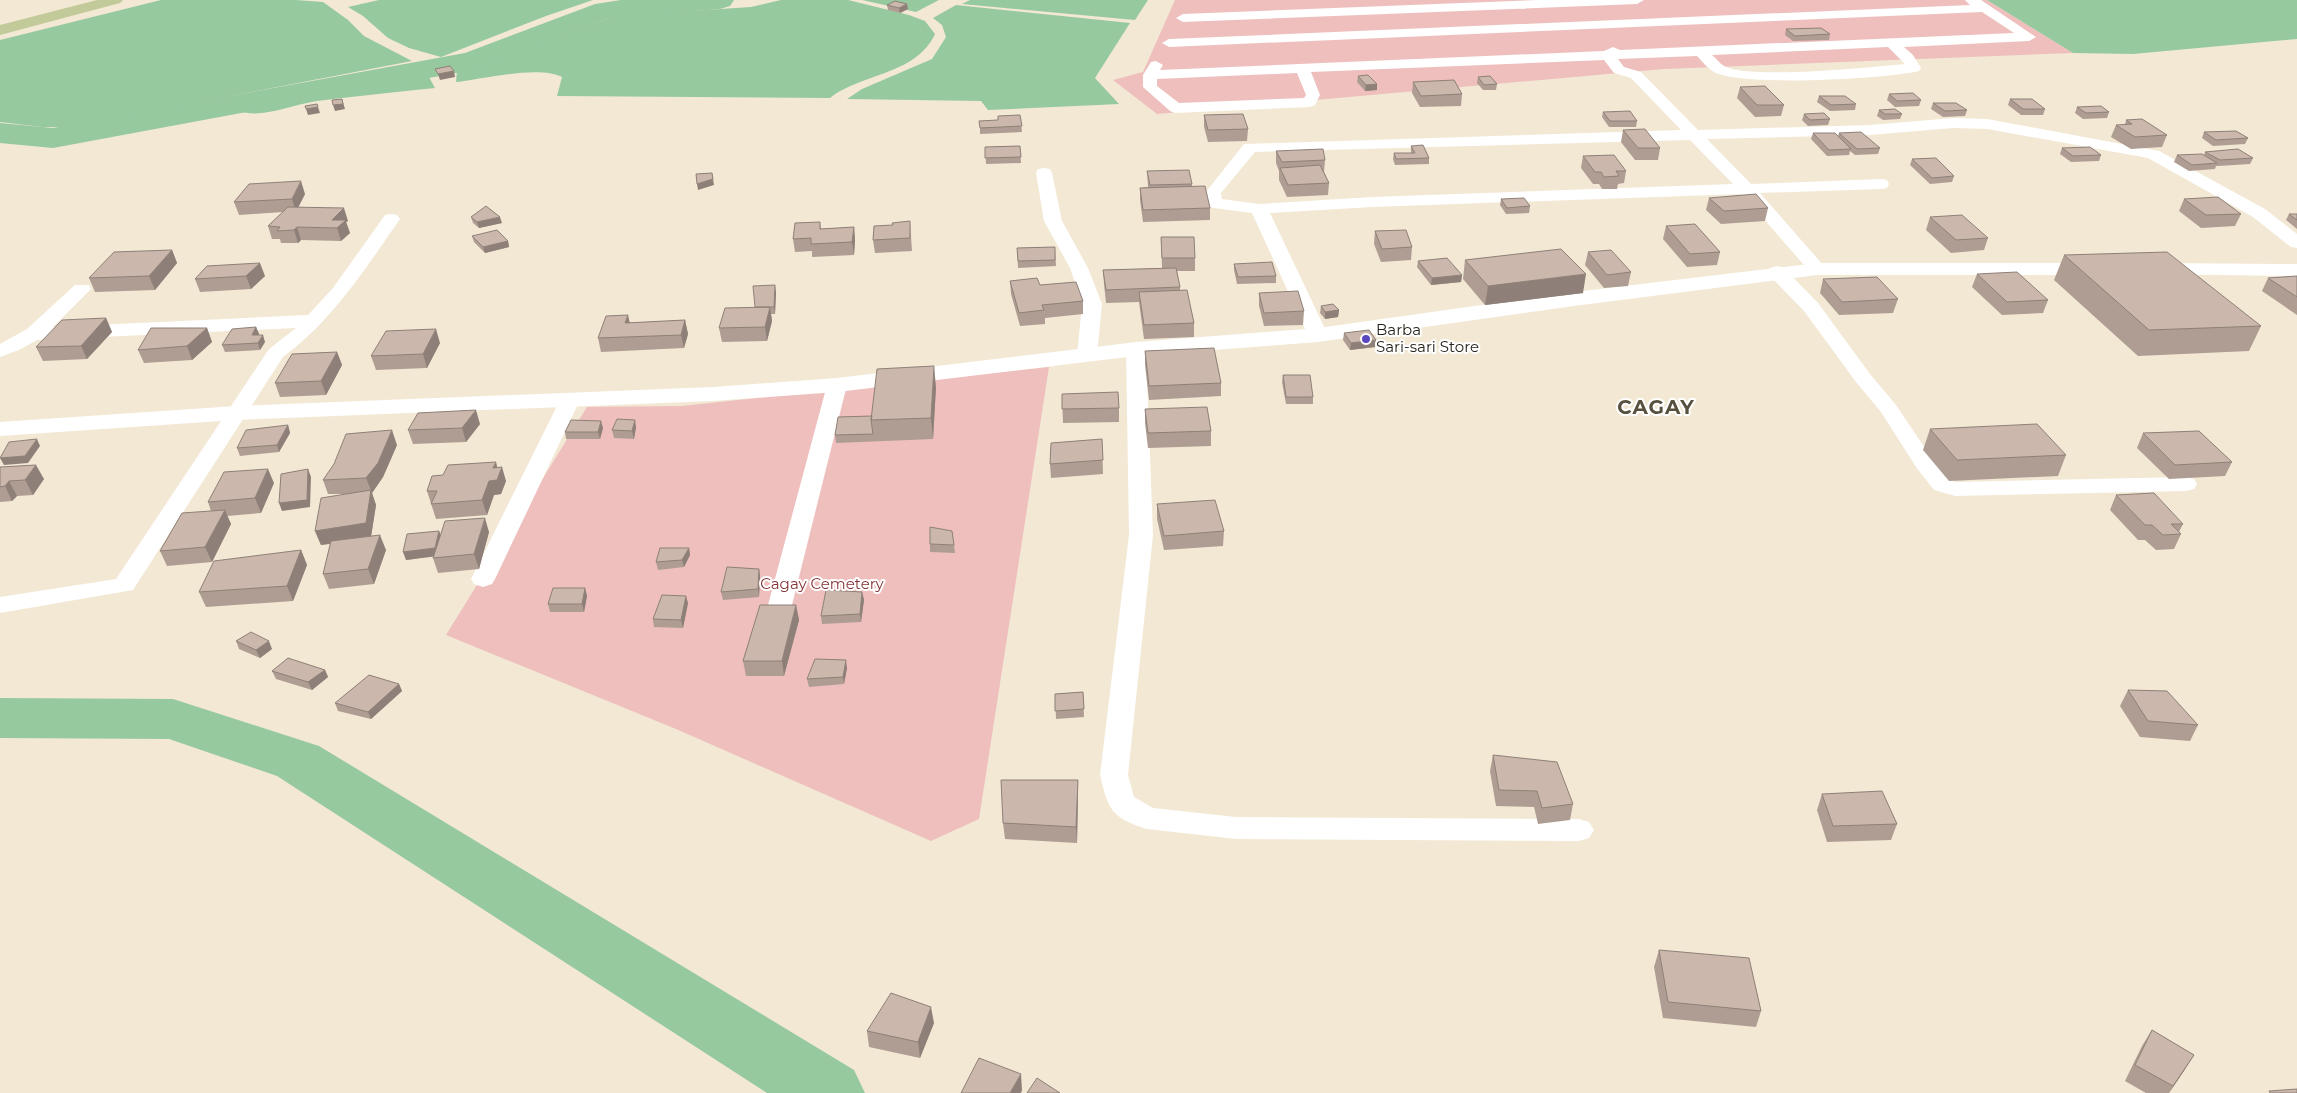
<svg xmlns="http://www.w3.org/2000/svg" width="2297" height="1093" viewBox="0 0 2297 1093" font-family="Montserrat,sans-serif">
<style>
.green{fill:#eebfbd}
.water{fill:#97c99f}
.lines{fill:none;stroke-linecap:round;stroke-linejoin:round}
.river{fill:#97c99f;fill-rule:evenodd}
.minor{fill:#fff;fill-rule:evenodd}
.tertiary{fill:#fff;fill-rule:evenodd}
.primary{fill:#c2ca99;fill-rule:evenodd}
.wall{fill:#af9d93}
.shaded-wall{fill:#8e8078}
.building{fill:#cbb7ab;stroke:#8e8078}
.poi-dot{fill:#5a47bf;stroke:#fff;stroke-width:2}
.labels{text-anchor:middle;stroke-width:4;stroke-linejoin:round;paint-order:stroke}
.poi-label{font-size:15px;fill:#26231b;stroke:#fff;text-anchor:start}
.park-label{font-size:15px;fill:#823335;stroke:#fff}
.district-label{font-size:20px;font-weight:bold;letter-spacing:1px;fill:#58503f;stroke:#fff}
</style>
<rect width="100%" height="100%" fill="#f2e8d4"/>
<path class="green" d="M1175,0H1987L2073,53L1664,69L1157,114L1113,80L1143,72Z
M1049,367L979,819L931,841L676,729L446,635L587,407L682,406Z"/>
<path class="water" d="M161,0H296L323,2L348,20L364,36L412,61L69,127H42L0,122V40Z
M379,0H593L546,16L441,57L409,48L388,38L363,16L348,7Z
M781,0H848L909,15L925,21L935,34C916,75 862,73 830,98L557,96L562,77C538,65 484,79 456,82L457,71L490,62L615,16L751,7Z
M862,0H939L916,12Z
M970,0H1148L1135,20L962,4Z
M1987,0H2297V39L2133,54L2073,53Z
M956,5L1130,23L1095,78L1119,104L988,110L981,101L847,99L862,89L932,59L946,37L942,25L933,18Z
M429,77L435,88C396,92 356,96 317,101C289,105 262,120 235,110L383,81Z"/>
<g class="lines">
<path class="river" d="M621,0H734L730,6L720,9L610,18L472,70L53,148L0,143V123L53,128L465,53L595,4Z
M0,698L173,699L319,746L854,1070L865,1093H767L277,776L169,739L0,738Z"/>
<path class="minor" d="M1537,0H1644L1637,4L1183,22L1176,18L1183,14Z
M1965,0H1981L2036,37L2029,41L1904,47L1913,55L1921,68L1919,71C1886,79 1741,87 1714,72C1707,68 1702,61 1697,56L1618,59L1624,67L1641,72L1698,130L1870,125L1953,118L1987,119L2159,151L2265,209L2297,234V248L2291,247L2253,217L2148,158L1987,129L1953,128L1870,135L1707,139L1751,184L1881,179L1887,180L1889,184L1887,188L1881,189L1760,193L1823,265L1826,269L1823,273H1811L1742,194L1372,207L1270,213L1328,335L1325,339H1311L1308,335L1252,213L1214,208L1208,207L1205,193L1244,144L1681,130L1631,78L1614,73L1604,60L1311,72L1320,95L1315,105L1310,107L1175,113L1170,111L1143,87V75L1151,62L1156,61L1163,65L1160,70L1604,51L1613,47L1620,50L2014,33L1982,12L1169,47L1162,43L1169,39L1970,5ZM1888,47L1905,64C1871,67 1749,80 1724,66C1719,63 1716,58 1712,55ZM1297,73L1306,95L1304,98L1179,103L1157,86V79ZM1690,140L1733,184L1372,197L1259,204L1222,199L1221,193L1255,152Z
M1044,168L1050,169L1052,173L1062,221L1088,268L1102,304L1097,355L1094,359L1087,361L1080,359L1077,355L1082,304L1070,268L1044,221L1036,173L1038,169Z
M391,214L397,215L400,219C365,269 333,320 283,357L133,590L0,613V597L116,579L269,349L296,328L37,340L19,350L0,357V344L27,329L75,285H89L91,289L53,327L308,315L333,288L385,215Z
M1777,266L1784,268L1818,303L1870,374L1896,405L1935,463L1950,480L1956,482L2186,477L2194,479L2197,484L2194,489L2186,491L1955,496L1934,490L1916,467L1881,412L1856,382L1804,311L1770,276L1768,272L1770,268Z
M1136,343L1143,345L1146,349L1153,535L1128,775L1134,797L1153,808L1236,817L1579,819L1589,822L1594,830L1589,838L1579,841L1236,839L1147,829C1111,818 1108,809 1100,775L1129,535L1126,349L1129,345Z
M837,379L844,381L847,385L792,605L789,611L780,613L771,611L768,605L827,385L830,381Z
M570,394L577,396L580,400L495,579L492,584L483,587L474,584L471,579L560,400L563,396Z"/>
<path class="tertiary" d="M1817,263H2095L2103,264L2106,269L2103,274L2095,275H1817L1574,306L1318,342L1136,356L837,392L713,401L236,420L0,436V422L236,406L713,387L837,378L1136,342L1318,328L1574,292Z
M2153,263L2297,264V276L2145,274L2142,269L2145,264Z"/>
<path class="primary" d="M97,0H123L120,3L0,35V25Z"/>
</g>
<path class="wall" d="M907,4L908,9L900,13L888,10L887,5Z
M1786,29L1830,34L1829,40L1793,41L1785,35Z
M1358,76L1377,90L1365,91L1357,82Z
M1478,77L1497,84L1496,90H1483L1477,83Z
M1413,82L1462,94L1461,106L1420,107L1412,93Z
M1740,87L1784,105L1781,116L1755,117L1737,98Z
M1889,94L1921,100L1919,106L1895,107L1887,100Z
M1819,96L1856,104L1855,110L1830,111L1817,102Z
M2010,99L2045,109L2043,115H2021L2008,105Z
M1933,103L1967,110L1965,116L1943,117L1931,109Z
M2077,107L2109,112L2107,118L2083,119L2075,113Z
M1879,110L1902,114L1900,119L1883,120L1877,116Z
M1603,112L1637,121L1636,127H1609L1602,117Z
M1804,114L1830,119L1828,125L1808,126L1802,120Z
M1020,115L1022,132L980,134V128L998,120Z
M1204,115L1248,129L1247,141L1208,142L1204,127Z
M2126,120L2167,135L2162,147L2131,149L2111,137L2116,125H2125Z
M1623,130L1660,148L1658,160H1635L1621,142Z
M2204,132L2248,138L2245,144L2213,146L2202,138Z
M1813,133L1838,136L1839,133L1880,148L1878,154L1855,155L1850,151L1849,155L1827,156L1811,139Z
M1020,146L1021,163L986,164L985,147Z
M1411,146L1429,158V164L1395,165L1393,159L1394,153H1411Z
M2062,148L2101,155L2099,161L2071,162L2060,154Z
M1276,151L1325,160L1324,172L1329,183L1328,195L1287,197L1279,180V171L1276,163Z
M2205,152L2253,158L2250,164L2218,166H2216L2215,169L2189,171L2174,162L2177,155H2204Z
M1583,156L1626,171L1624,183L1618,184L1617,189H1602L1599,184H1593L1581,168Z
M1912,159L1954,176L1952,182L1930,184L1910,165Z
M1147,171L1192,184V186L1210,208V220L1143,222L1140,200V188L1148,187Z
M305,194L298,207L348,221L346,222L350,233L341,241L301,240L298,243H281L280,239H272L268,226L283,212L239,215L234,202Z
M1709,198L1768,208L1765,221L1721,224L1706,210Z
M1501,199L1530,206L1529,213L1506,214L1500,205Z
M2184,199L2241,214L2235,226L2201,228L2179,211Z
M2289,214H2297V229L2286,220Z
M471,217L502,223L479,228L473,223Z
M1930,217L1988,238L1984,250L1951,253L1926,230Z
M910,221L912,251L875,253L873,240Z
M820,222L821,229L854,227L855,240L854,255L812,257V251L795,252L793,239Z
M1666,226L1720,252L1717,265L1687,267L1663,239Z
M1375,231L1412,247L1411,260L1381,262L1374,244Z
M472,236L508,241L509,247L485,253L474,242Z
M1161,237L1195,258V271H1177L1180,287V291L1194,323V337L1144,339L1139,302L1106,303L1104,284L1103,270L1162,268Z
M1055,247L1056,266L1018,268L1017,248Z
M172,250L177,263L155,290L95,292L89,278Z
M1588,252L1631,272L1628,286L1604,288L1585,265Z
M2064,255L2261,326L2249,351L2138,356L2054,280Z
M1465,260L1583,293L1485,305L1463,279Z
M1418,261L1462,275L1461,282L1431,285L1417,267Z
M1234,264L1276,276V283L1237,284L1234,270Z
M207,266L265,276L251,289L200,292L195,279Z
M1977,274L2048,300L2043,313L2002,315L1972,287Z
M2297,276V315L2262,291L2268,278Z
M1823,279L1898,299L1893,313L1839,315L1820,293Z
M1010,281L1083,301V314L1045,318V324L1020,326L1011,294Z
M776,292L775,314H771L772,321L767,341L722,342L719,328L755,308Z
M1259,293L1304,311L1303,325L1264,326L1259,306Z
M1321,306L1339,310L1338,317L1325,319L1320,313Z
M106,318L112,332L87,359L43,361L36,347Z
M685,320L688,334L684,348L601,352L598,338L630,323Z
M256,327L259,334L258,335L265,342L260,350L225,352L222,345Z
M207,328L212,342L192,360L144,363L138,350Z
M1344,333L1375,347L1350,350L1343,340Z
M440,343L427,368L376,370L371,356Z
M1145,351L1221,383V396L1149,400L1145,365Z
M337,352L342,365L326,395L280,397L275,383Z
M1283,375L1313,397V404H1286L1282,382Z
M936,387L933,439L836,443L835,435L872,416Z
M1062,394L1119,408V422L1063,423Z
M1145,409L1211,431V446L1148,448L1145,423Z
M480,424L466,442L413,444L408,430Z
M288,425L290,433L279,452L240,456L237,448Z
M636,427L634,439L614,438L612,430Z
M603,428L600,439H566L565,432Z
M1930,429L2066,455L2058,476L1949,481L1923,450Z
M2143,433L2232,462L2225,476L2169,479L2137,448Z
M1102,439L1103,474L1051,478L1050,464Z
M397,445L383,477L372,493L376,505L371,536L386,550L374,584L329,589L323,574L330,544L321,545L315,531L348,494H328L323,480Z
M0,467L44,479L33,495L17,496L12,501L0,502Z
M497,467L506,481L501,494L494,495L487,515L436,519L427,491L443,475Z
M274,483L261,513L227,516L231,524L212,562L167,566L160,551L211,511L208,502Z
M2116,495L2183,524L2179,532L2181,534L2174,549L2156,550L2145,540H2138L2110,510Z
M1157,504L1224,531L1223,546L1164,550L1157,519Z
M439,531L440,535L489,532L479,569L438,573L433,558V556L406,560Z
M930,544L954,545L955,553L930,552Z
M689,548L690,555L684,567L658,570L656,562Z
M301,550L307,565L293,601L206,607L199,592Z
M759,569L760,577L759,597L723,600L721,592Z
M585,588L587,596L584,612H550L548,604Z
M862,592L864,600L861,622L822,624L821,616Z
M688,603L683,628L654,627L653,619Z
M796,605L799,620L784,676H746L743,661Z
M236,641L272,649L260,658L239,649Z
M847,668L844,684L809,687L807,679Z
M325,670L328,677L312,690L276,679L272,671Z
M399,684L402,691L371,719L338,711L335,703Z
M2128,690L2198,725L2190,741L2140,737L2120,706Z
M1083,692L1084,717L1056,719L1055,694Z
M1493,755L1573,804L1570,820L1538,824L1534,807L1496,806L1490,771Z
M1078,780V796L1077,843L1005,839L1003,823Z
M1822,794L1897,824L1891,840L1827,842L1817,810Z
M1659,950L1761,1011L1756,1027L1663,1018L1654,967Z
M934,1023L920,1058L869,1047L867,1031Z
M2152,1030L2194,1055L2169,1093H2146L2125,1081L2142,1046Z"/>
<path class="shaded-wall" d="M907,4L908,9L900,13L899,8Z
M454,71L455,77L440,80L438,74Z
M1377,84V90L1365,91L1366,85Z
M342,99L345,109L335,111L333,105Z
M318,107L320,113L308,115L306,109Z
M712,173L714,185L698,190L697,184Z
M301,181L305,194L296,212L292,199Z
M344,208L348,221L346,222L350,233L341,241L337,228L332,220Z
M500,217L502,223L479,228L477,222Z
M297,227L301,240L298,243L294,230Z
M854,227L855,240L854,255L852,242Z
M508,241L509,247L485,253L483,247Z
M172,250L177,263L155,290L149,276Z
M260,263L265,276L251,289L246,276Z
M1586,274L1583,293L1485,305L1488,286Z
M1462,275L1461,282L1431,285L1432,278Z
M775,285L776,292L775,314L774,307Z
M770,307L772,321L767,341L765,327Z
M1339,310L1338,317L1325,319V312Z
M628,315L631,328L625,323Z
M106,318L112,332L87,359L81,346Z
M685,320L688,334L684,348L681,335Z
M256,327L259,334L254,342L252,335Z
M207,328L212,342L192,360L187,346Z
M436,329L440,343L427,368L423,354Z
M263,335L265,342L260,350L258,343Z
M1376,340L1375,347L1350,350L1351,343Z
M337,352L342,365L326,395L321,381Z
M934,366L936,387L933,439L931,418Z
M476,410L480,424L466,442L462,428Z
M635,420L636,427L634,439L632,431Z
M601,421L603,428L600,439L598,432Z
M288,425L290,433L279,452L277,445Z
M392,430L397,445L383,477L372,493L376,505L371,537L321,545L315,531L371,490L366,478Z
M37,439L40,446L28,463L4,465L0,458Z
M496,462L499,474L502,467L506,481L501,494L494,495L487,515L482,500L493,468Z
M36,465L44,479L33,495L25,480Z
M268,469L274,483L261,513L255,498Z
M308,469L311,477L310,507L282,511L279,503Z
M9,481L17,496L12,501L5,486Z
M225,510L231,524L212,562L205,547Z
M485,518L489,532L479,569L474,554Z
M439,531L442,538L438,556L406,560L403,552Z
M380,535L386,550L374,584L368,569Z
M689,548L690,555L684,567L682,560Z
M301,550L307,565L293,601L287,586Z
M759,569L760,577L759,597L758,589Z
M585,588L587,596L584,612L582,604Z
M862,592L864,600L861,622L860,614Z
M686,596L688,603L683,628L681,620Z
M796,605L799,620L784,676L782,661Z
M269,641L272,649L260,658L256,650Z
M846,660L847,668L844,684L843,677Z
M325,670L328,677L312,690L308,682Z
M399,684L402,691L371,719L368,712Z
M1078,780V796L1077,843L1076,827Z
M931,1007L934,1023L920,1058L918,1042Z
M2194,1055L2184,1071L2169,1093L2173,1086Z
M1021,1074L1022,1090L1021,1093H1010Z"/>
<path class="building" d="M895,1L907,4L899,8L887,5Z
M1821,28L1830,34L1795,36L1786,29Z
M450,66L454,71L438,74L435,69Z
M1368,75L1377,84L1366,85L1358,76Z
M1490,76L1497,84L1484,85L1478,77Z
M1454,80L1462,94L1421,96L1413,82Z
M1765,86L1784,105H1757L1740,87Z
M1913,93L1921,100L1897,101L1889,94Z
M1819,96H1845L1856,104L1831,105Z
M342,99L343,104L333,105L332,100Z
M2010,99H2032L2045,109H2023Z
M1933,103H1956L1967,110L1945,111Z
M317,104L318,107L306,109L305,106Z
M2101,106L2109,112L2086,113L2077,107Z
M1895,109L1902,114H1885L1879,110Z
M1630,111L1637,121H1610L1603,112Z
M1824,113L1830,119L1810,120L1804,114Z
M1243,114L1248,129L1208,130L1204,115Z
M1020,115L1022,126L980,128L979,121L998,120V116Z
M2142,119L2167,135L2135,137L2116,125L2132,124L2126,120Z
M1645,129L1660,148H1638L1623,130Z
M2236,131L2248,138L2216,140L2204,132Z
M1861,132L1880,148L1857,149L1839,133Z
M1813,133H1835L1851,149L1829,150Z
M1423,145L1429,158L1396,159L1394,153H1415L1411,146Z
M1020,146L1021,157L985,158V147Z
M2090,147L2101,155L2073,156L2062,148Z
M1323,149L1325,160L1282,162L1276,151Z
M2238,149L2253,158L2220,160L2205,152Z
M2202,154L2217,163L2192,165L2177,155Z
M1614,155L1626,171H1616L1619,176L1604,177L1601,172H1595L1583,156Z
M1936,158L1954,176L1932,178L1912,159Z
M1320,165L1329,183L1288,185L1280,168Z
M1189,170L1192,184L1150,185L1147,171Z
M712,173L713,179L697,184L696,174Z
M301,181L292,199L234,202L249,184Z
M1205,186L1210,208L1143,210L1140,188Z
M1756,194L1768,208L1724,211L1709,198Z
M2218,197L2241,214L2206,215L2184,199Z
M1524,198L1530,206L1507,208L1501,199Z
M486,206L500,217L477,222L471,217Z
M288,207L344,208L332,220H346L337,228L297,227L294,230L277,231L280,227L268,226Z
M2289,214H2297V220Z
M1962,215L1988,238L1956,240L1930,217Z
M910,221V238L873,240L874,226L893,225L892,223Z
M820,222V229L854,227L852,242L811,244V238L793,239L795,223Z
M1695,224L1720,252L1690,254L1666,226Z
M497,230L508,241L483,247L472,236Z
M1406,230L1412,247L1382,249L1375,231Z
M1161,237H1194L1195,258H1162Z
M1055,247V260L1018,261L1017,248Z
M1561,249L1586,274L1488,286L1465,260Z
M172,250L149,276L89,278L114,252Z
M1611,250L1631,272L1607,275L1588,252Z
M2167,252L2261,326L2149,330L2064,255Z
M1447,258L1462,275L1432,278L1418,261Z
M1272,262L1276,276L1238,277L1234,264Z
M260,263L246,276L195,279L207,266Z
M1176,268L1180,287L1106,290L1103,270Z
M2017,272L2048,300L2007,302L1977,274Z
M2297,276V297L2268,278Z
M1877,277L1898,299L1842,302L1823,279Z
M1037,278L1040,285L1076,282L1083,301L1042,305L1044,310L1019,313L1010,281Z
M775,285L774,307H755L753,286Z
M1187,290L1194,323L1144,325L1139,292Z
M1298,291L1304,311L1264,313L1259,293Z
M1333,304L1339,310L1325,312L1321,306Z
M770,307L765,327L719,328L725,308Z
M628,315L625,323L685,320L681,335L598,338L606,316Z
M106,318L81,346L36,347L62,320Z
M256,327L252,335H263L258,343L222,345L232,329Z
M151,328H207L187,346L138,350Z
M436,329L423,354L371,356L386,331Z
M1369,330L1376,340L1351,343L1344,333Z
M1214,348L1221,383L1149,386L1145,351Z
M337,352L321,381L275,383L292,354Z
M934,366L931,418L871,420L877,369Z
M1283,375H1310L1313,397H1286Z
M1118,392L1119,408L1062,409V394Z
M1207,407L1211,431L1148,433L1145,409Z
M476,410L462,428L408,430L418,413Z
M872,416L871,420L873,434L835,435L838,417Z
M617,419L635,420L632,431L612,430Z
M571,420L601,421L598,432H565Z
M2037,424L2066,455L1957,460L1930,429Z
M288,425L277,445L237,448L246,430Z
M392,430L378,463L366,478L323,480L334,464L346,434Z
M2199,431L2232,462L2175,465L2143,433Z
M37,439L25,456L0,458L9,442Z
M1102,439L1103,460L1050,464L1051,443Z
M496,462L493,468L502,467L497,480L489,481L482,500L431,504L437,491H427L432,476L443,475L448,465Z
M36,465L25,480L9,481L5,486L0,487V467Z
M268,469L255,498L208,502L224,472Z
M308,469L307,500L279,503L281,474Z
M371,490L366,523L315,531L321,498Z
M2154,493L2183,524H2171L2181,534L2163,535L2152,525H2145L2116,495Z
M1215,500L1224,531L1164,536L1157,504Z
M225,510L205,547L160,551L182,513Z
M485,518L474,554L433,558L445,521Z
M930,527L952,531L954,545L930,544Z
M439,531L435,548L403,552L407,534Z
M380,535L368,569L323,574L331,541Z
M660,548H689L682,560L656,562Z
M301,550L287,586L199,592L214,561Z
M727,567L759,569L758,589L721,592Z
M553,588H585L582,604H548Z
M826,590L862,592L860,614L821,616Z
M662,595L686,596L681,620L653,619Z
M760,605H796L782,661H743Z
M251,632L269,641L256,650L236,641Z
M288,658L325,670L308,682L272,671Z
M815,659L846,660L843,677L807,679Z
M369,675L399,684L368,712L335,703Z
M2128,690L2167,691L2198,725L2148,721Z
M1083,692L1084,709L1055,711V694Z
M1493,755L1557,762L1573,804L1542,808L1537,791L1499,790Z
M1001,780H1078L1076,827L1003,823Z
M1882,791L1897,824L1833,826L1822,794Z
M1659,950L1749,958L1761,1011L1668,1002Z
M891,993L931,1007L918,1042L867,1031Z
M2152,1030L2194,1055L2173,1086L2135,1065Z
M979,1058L1021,1074L1010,1093H961Z
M1037,1078L1060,1093H1027Z
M2297,1089V1093H2270L2269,1091Z"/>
<circle class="poi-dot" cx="1366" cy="339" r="5"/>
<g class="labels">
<g class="poi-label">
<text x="1376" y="335">Barba<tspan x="1376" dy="17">Sari-sari Store</tspan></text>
</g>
<g class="park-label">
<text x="822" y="589">Cagay Cemetery</text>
</g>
<g class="district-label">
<text x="1656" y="414">CAGAY</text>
</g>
</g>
</svg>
